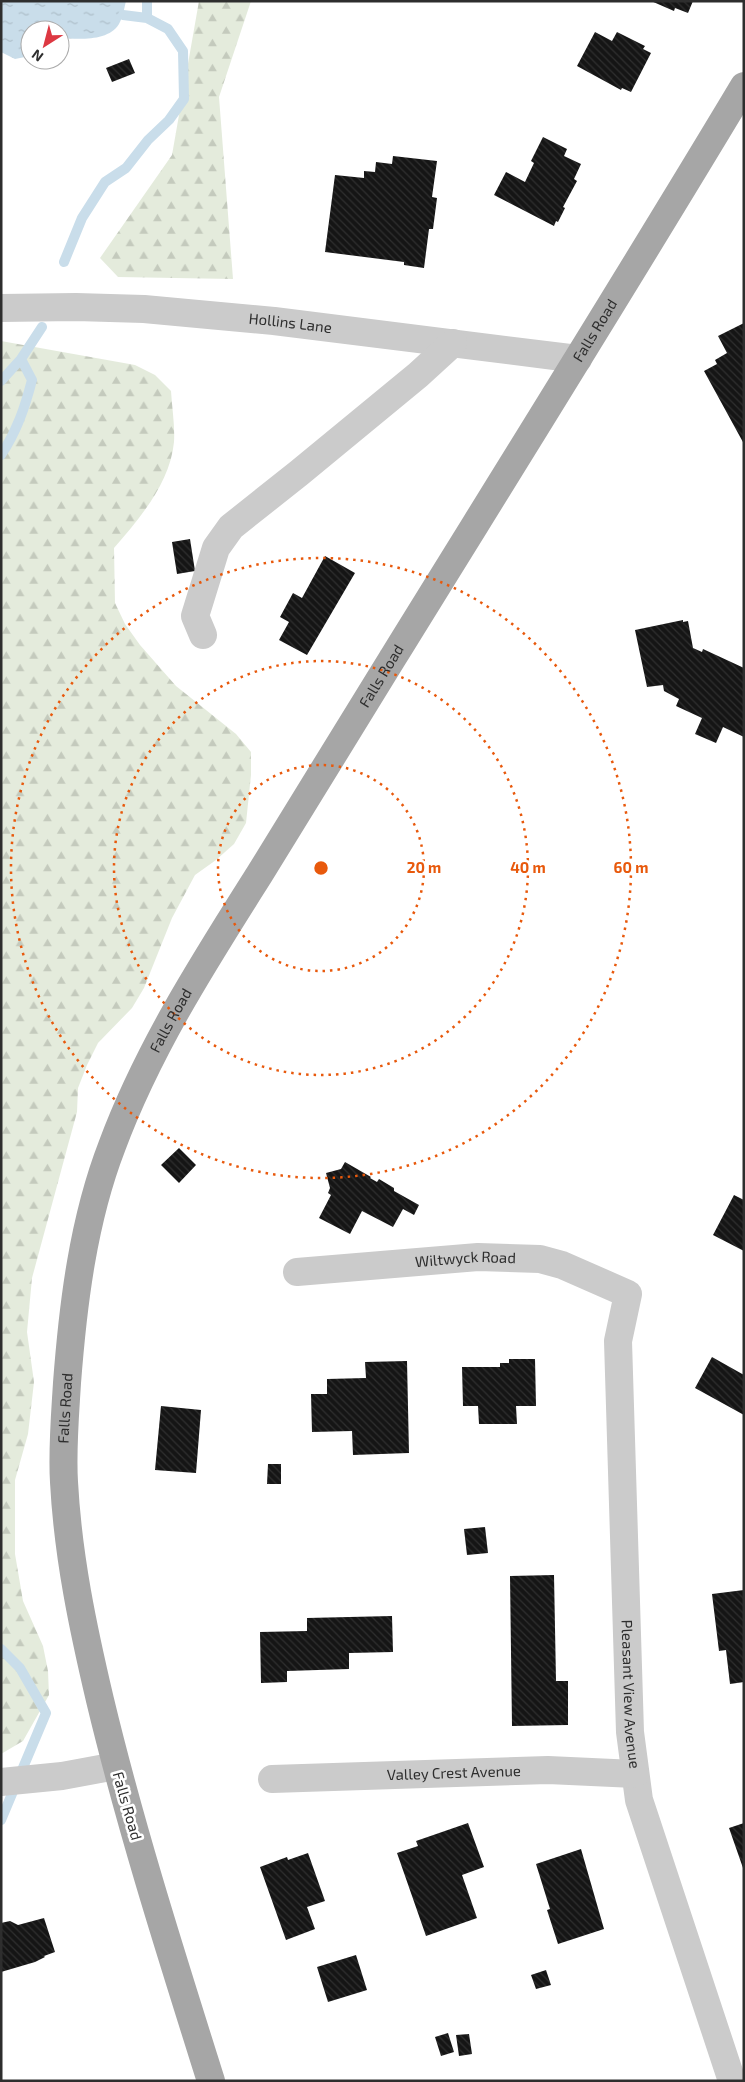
<svg xmlns="http://www.w3.org/2000/svg" width="745" height="2082" viewBox="0 0 745 2082" font-family="'Exo 2',sans-serif">
<style>
.forest{fill:url(#forest-firs)}
.water{fill:url(#water-ripples)}
.lines{fill:none;stroke-linecap:round;stroke-linejoin:round}
.stream{stroke:#c9ddea;stroke-width:10}
.building{fill:url(#building-back-hatch)}
.minor{stroke:#cbcbcb;stroke-width:28}
.major{stroke:#a6a6a6;stroke-width:28}
.ring{fill:none;stroke:#e8590c;stroke-width:2.5;stroke-dasharray:2.5 5}
.labels{text-anchor:middle;stroke-width:5;stroke-linejoin:round;paint-order:stroke}
.street-label{font-size:15px;fill:#2e2e2e;stroke:#fff}
.centre{fill:#e8590c;stroke:#fff;stroke-width:2.5}
.ring-label{font-size:15px;text-anchor:middle;font-weight:bold;fill:#e8590c;stroke:#fff;stroke-width:5;stroke-linejoin:round;paint-order:stroke}
</style>
<defs>
<pattern id="forest-firs" width="22" height="20" patternUnits="userSpaceOnUse" patternTransform="scale(1.25)"><rect width="22" height="20" fill="#e4ebdc"/><path d="M5 1l3.5 6h-7zM16 11l3.5 6h-7z" fill="#c4cabd"/></pattern>
<pattern id="water-ripples" width="26" height="14" patternUnits="userSpaceOnUse" patternTransform="scale(1.25)"><rect width="26" height="14" fill="#c9ddea"/><path d="M2 4q2-2 4 0t4 0M15 11q2-2 4 0t4 0" fill="none" stroke="#adbec9"/></pattern>
<pattern id="building-back-hatch" width="6" height="6" patternUnits="userSpaceOnUse" patternTransform="scale(1.25)"><rect width="6" height="6" fill="#151515"/><path d="M-1 5l2 2M0 0l6 6M5-1l2 2" fill="none" stroke="#2f2f2f"/></pattern>
</defs>
<rect width="100%" height="100%" fill="#fff"/>
<path class="forest" d="M199,1H251L219,97L233,279L118,277L100,258L172,155Z
M1,341L135,365L155,375L171,391C172,408 175,425 174,442C170,483 140,518 114,548L115,603L125,624L140,645L176,686L236,734L251,752V775L246,823L234,844L216,860L195,875L172,918L144,988L132,1008L98,1043L87,1065L78,1088L77,1112L32,1278L27,1332L34,1382L28,1434L15,1480V1554L23,1601L43,1646L48,1671L49,1695L23,1741L1,1754Z"/>
<path class="water" d="M1,1H126C124,9 123,17 119,24C108,42 78,39 60,38V30H30V56L15,59L1,52Z"/>
<g class="lines">
<path class="stream" d="M147,18V1
M64,262L82,218L105,182L126,168L148,140L169,120L184,99L183,51L168,29L147,18L123,15
M1,381L21,359L42,327
M1,455C17,431 25,407 32,380L21,359
M1,1649L20,1668L46,1713L1,1820"/>
</g>
<path class="building" d="M651,1H693L688,13L675,8L674,11Z
M595,32L612,41L617,32L645,46L643,49L651,53L631,92L622,88L621,90L577,66Z
M129,59L135,73L112,82L106,68Z
M543,137L567,149L564,156L581,164L574,179L577,181L563,207L565,208L558,222L556,221L554,226L494,195L506,172L525,182L534,163L531,161Z
M393,156L437,161L432,197L437,198L433,229H429L424,268L404,265V262L325,252L335,175L364,178V171L375,172L376,162L392,164Z
M744,323V444L704,371L717,364L715,360L727,353L718,336Z
M190,539L195,571L177,574L172,542Z
M325,556L355,573L307,655L279,640L289,622L280,617L293,593L302,598Z
M683,620V622L688,621L693,648L702,652L703,649L744,668V737L723,727L716,743L695,734L702,718L676,706L679,699L664,691L663,685L647,687L635,630Z
M179,1148L196,1165L179,1183L161,1165Z
M345,1162L371,1177L370,1178L377,1182L379,1179L394,1188V1191L419,1205L414,1215L403,1209L393,1227L362,1211L350,1234L319,1218L331,1195L328,1193L330,1188L326,1173L341,1169Z
M734,1195L744,1200V1251L713,1235Z
M712,1357L744,1375V1415L695,1388Z
M509,1359H535L536,1406H516L517,1424H479L478,1406H463L462,1367H500V1363H509Z
M407,1361L409,1453L353,1455L352,1431L312,1432L311,1394H327V1379L366,1378L365,1362Z
M161,1406L201,1410L196,1473L155,1470Z
M268,1464H281V1484H267Z
M485,1527L488,1553L467,1555L464,1529Z
M554,1575L556,1681H568V1725L512,1726L510,1576Z
M744,1590V1682L730,1684L726,1650L719,1651L712,1594Z
M392,1616L393,1652L349,1653V1669L287,1671V1682L261,1683L260,1632L307,1631V1618Z
M468,1823L484,1867L462,1875L477,1918L426,1936L397,1853L418,1846L416,1841Z
M744,1823V1868H743L729,1828Z
M581,1849L604,1929L558,1944L547,1910L550,1909L536,1864Z
M308,1853L325,1901L307,1907L315,1929L286,1940L260,1867L287,1857L288,1860Z
M44,1918L55,1952L44,1956L45,1957L35,1962L1,1972V1923L10,1921L18,1925Z
M356,1955L367,1990L328,2002L317,1967Z
M546,1970L551,1985L536,1989L531,1975Z
M448,2033L454,2052L441,2056L435,2037Z
M469,2034L472,2054L459,2056L456,2035Z"/>
<g class="lines">
<g class="minor">
<path id="s1" d="M1,308L76,307L144,309L274,321L578,359"/>
<path d="M203,635L195,616L216,548L231,527L299,473L418,375L453,343"/>
<path id="s2" d="M297,1272L478,1257L540,1259L562,1265L628,1294L618,1341L630,1732L639,1800L732,2081"/>
<path id="s3" d="M272,1779L548,1770L635,1774"/>
<path d="M1,1782L62,1776L116,1766"/>
</g>
<path class="major" id="s4" d="M211,2081C171,1954 131,1829 100,1700C83,1628 68,1557 64,1482C62,1450 65,1416 67,1383C73,1304 83,1221 112,1146C148,1049 204,962 259,875C304,803 348,731 392,659C510,468 629,278 744,86"/>
</g>
<g class="ring">
<circle cx="321" cy="868" r="103"/>
<circle cx="321" cy="868" r="207"/>
<circle cx="321" cy="868" r="310"/>
</g>
<g class="labels">
<g class="street-label">
<text dy="5" stroke="none"><textPath href="#s1" startOffset="290">Hollins Lane</textPath></text>
<text dy="5" stroke="none"><textPath href="#s4" startOffset="1908">Falls Road</textPath></text>
<text dy="5" stroke="none"><textPath href="#s4" startOffset="1502">Falls Road</textPath></text>
<text dy="5" stroke="none"><textPath href="#s4" startOffset="1098">Falls Road</textPath></text>
<text dy="5" stroke="none"><textPath href="#s2" startOffset="169">Wiltwyck Road</textPath></text>
<text dy="5" stroke="none"><textPath href="#s4" startOffset="692">Falls Road</textPath></text>
<text dy="5" stroke="none"><textPath href="#s2" startOffset="740">Pleasant View Avenue</textPath></text>
<text dy="5" stroke="none"><textPath href="#s3" startOffset="182">Valley Crest Avenue</textPath></text>
<text transform="translate(127 1806) rotate(74)" y="5">Falls Road</text>
</g>
</g>
<circle cx="321" cy="868" r="8" class="centre"/>
<g class="ring-label">
<text x="424" y="873">20 m</text>
<text x="528" y="873">40 m</text>
<text x="631" y="873">60 m</text>
</g>
<rect width="745" height="2082" fill="none" stroke="#2e2e2e" stroke-width="5"/>
<g transform="translate(45 45) rotate(216)"><circle r="24" fill="#ffffff" stroke="#ababab"/>
<path d="M0-4L9 19L0 12L-9 19Z" fill="#dd3842"/>
<text y="-8" font-size="14" font-weight="bold" text-anchor="middle" fill="#2e2e2e">N</text>
</g>
</svg>
